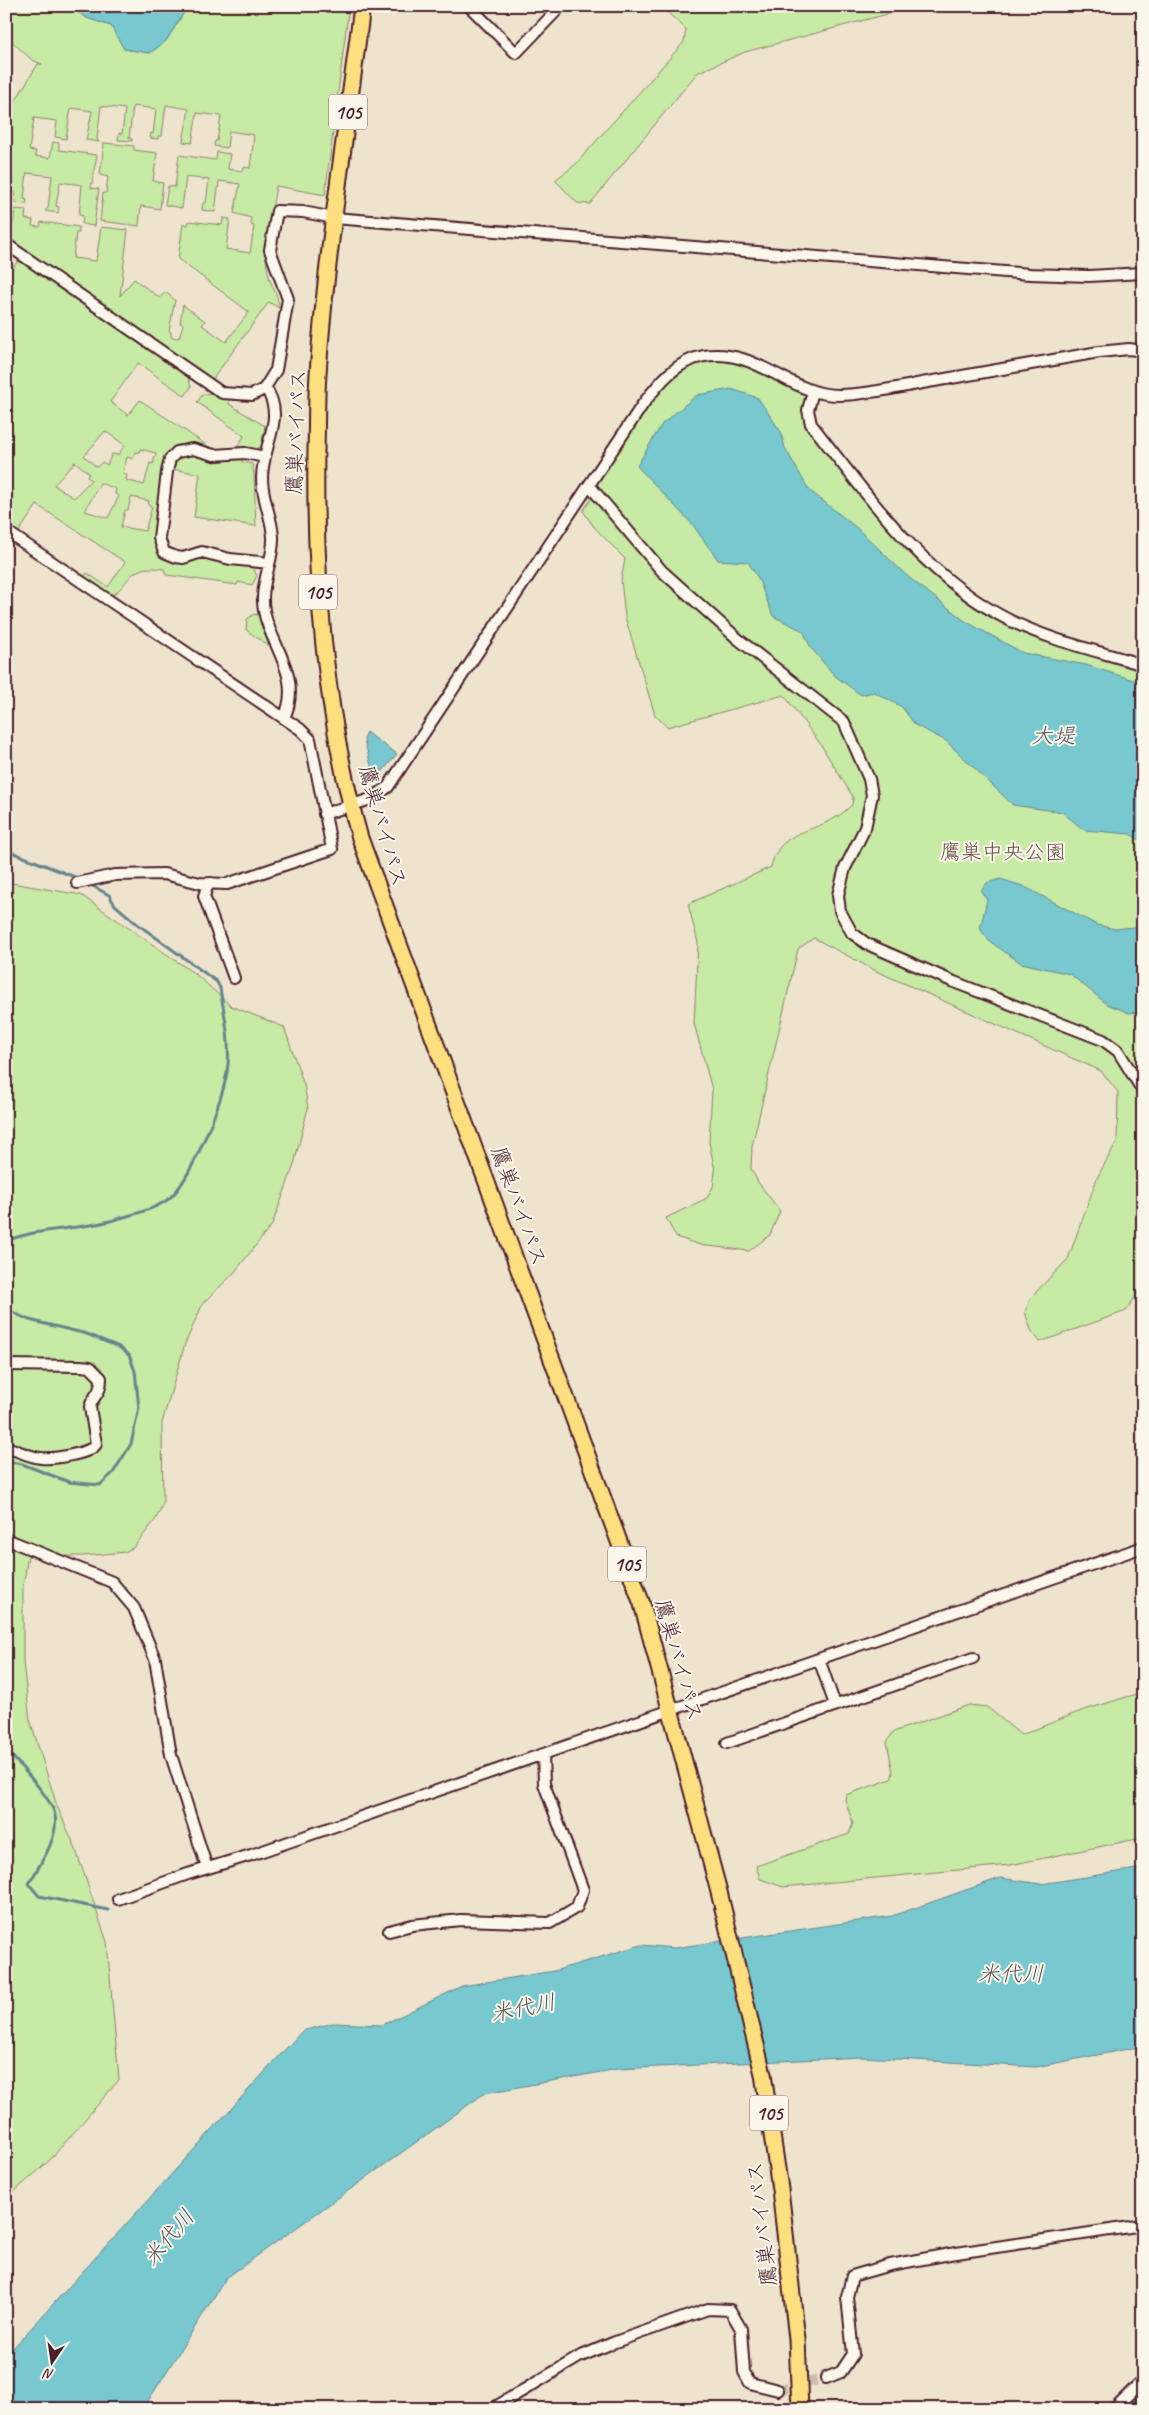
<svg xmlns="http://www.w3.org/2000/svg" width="1149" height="2415" viewBox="0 0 1149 2415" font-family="Caveat,'Klee One',sans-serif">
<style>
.green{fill:#c7eaa4;stroke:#888468;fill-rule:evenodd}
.water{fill:#77c9cf;stroke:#65858d}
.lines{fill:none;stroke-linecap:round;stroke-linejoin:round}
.stream{stroke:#65858d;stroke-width:3}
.minor-tunnel{stroke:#cdbdad;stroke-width:10;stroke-dasharray:10 5;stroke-linecap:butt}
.minor-casing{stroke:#4a1f2b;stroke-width:14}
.highway-casing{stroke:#4a1f2b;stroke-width:19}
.minor{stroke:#fbf7ec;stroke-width:10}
.highway{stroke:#fedf80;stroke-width:15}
.labels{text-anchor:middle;stroke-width:4;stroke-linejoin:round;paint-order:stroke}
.shield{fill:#fbf7ec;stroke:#7f6065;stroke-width:1}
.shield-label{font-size:20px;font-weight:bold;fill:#4a1f2b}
.street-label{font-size:21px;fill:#4a1f2b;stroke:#fbf7ec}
.park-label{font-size:21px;fill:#695249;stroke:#fbf7ec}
.water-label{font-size:22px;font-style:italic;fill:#58525c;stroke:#fbf7ec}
</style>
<rect width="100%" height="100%" fill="#eee4ce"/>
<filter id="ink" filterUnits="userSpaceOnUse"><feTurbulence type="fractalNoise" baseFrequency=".02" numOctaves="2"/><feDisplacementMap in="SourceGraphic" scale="10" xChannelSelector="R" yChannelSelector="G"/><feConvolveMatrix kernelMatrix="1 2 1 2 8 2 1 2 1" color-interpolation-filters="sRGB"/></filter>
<g filter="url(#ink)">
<path class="green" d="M6,6H69L87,18L111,26L124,49L150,53L166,41L188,6H349L325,195L276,186C272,213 262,245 268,272C270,285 279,295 279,308L269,302L212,380L6,239V224L13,225L15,209L26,210L25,219L33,220L32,226L40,227L41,222L79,227V233H76L73,258L96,261L101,227L128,230L120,296L134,279L160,298L165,292L175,300L169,331L171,332V337L179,338L183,324L180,323L183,305L205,321L202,325L226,342L249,312L178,259L183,224L188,225L189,221L222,225L223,218L230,219L226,249L250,253L254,226L251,225V218L234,213L240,184L219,181L215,212L202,210L203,203H206L209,180L186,177L182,208L165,205L168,186L175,187L179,155L216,160L217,152L230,154L228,169L243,171L244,167L250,168L254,135L229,131L227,148L214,146L215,141H217L221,116L197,113L192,143L183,142L189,109L166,105L162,136H158V139L150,138L151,133L153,134L156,109L133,106L129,138L132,139V141L118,140L119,133L122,134L125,109L101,106L97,139L99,142L86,140L92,111L71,108L66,139L55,137L57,121L34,118L29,150L36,151L35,156L50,158L53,142L59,143V150L97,155L91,188L99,189L94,226L82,224L83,216L79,215L82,185L60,182L56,206L59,207L58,213L45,211L48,208L52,176L27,173L24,199L27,200L26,204L16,203L15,192L6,191V116L38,64H42L32,60L6,36Z
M660,6H909L895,12L745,52L697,73L590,204L577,203L555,180L575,165L684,42L686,29Z
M104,143L134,146V150L157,153L153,181L163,183L160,209L141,206L139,226L100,221L103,193H106L108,177L100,175Z
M23,260L188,377L191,387L185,396L138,363L110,402L128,415L140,400L212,449C194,447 183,438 169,454C165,477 151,524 156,545C158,552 165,559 171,561C184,565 193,558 205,558C220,558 237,566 253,567L257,576L252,585L238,582L237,585L166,575L164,569C133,565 134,574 115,594L108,595L83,578L87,573L108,587L125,562L37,505L18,533L6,525V278L17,262ZM105,431L125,445L118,455L112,454L107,465L102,462L97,467L84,456ZM140,449L156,453L153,464L150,463L144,485L126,480L127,475L123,473L127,457L133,459L135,452L139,453ZM75,462L89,473L87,477L91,480L74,498L54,485ZM100,483L116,489L115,494L119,496L108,518L85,511ZM131,497L149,501L148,505L152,507L145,531L121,527L125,510H128Z
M726,355L813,391L811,424L915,549L1009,620L1143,665V1279L1139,1291L1126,1311L1040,1342L1031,1330L1025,1312L1031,1297L1068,1259L1097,1178L1117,1141L1118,1092L1101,1071L874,970L814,938L798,949L752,1146L751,1169L758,1182L780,1211L770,1235L749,1251L700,1245L676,1237L666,1218L707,1198L713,1187L715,1171L709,1142L712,1090L694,1023L698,943L688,904L771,867C779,832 806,834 833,819C840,816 846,810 852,805L853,797L821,745L784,695L667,727L655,715L625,617L621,580L625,559L594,527L583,511L596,492L590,485L643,404L683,364Z
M211,393L230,398L229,404L265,426L261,447L254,450L237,448L244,436L197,402L203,394Z
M189,453L214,462L242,459V462L252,464C255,470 255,514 256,526L194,517L200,474L172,469C176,460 179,456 189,453Z
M254,614L258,615L269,646L246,630L247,619Z
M6,882L81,895L198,976L231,1006L284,1027L304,1085L308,1108L293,1168L272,1225L233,1274L203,1303L185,1344L162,1423L163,1503L156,1519L134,1547L125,1552L84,1556H28L23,1587V1663L30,1720L57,1806L75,1847L107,1942L119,2080L50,2160L6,2199Z
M1143,1692V1840L1137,1839L1010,1865L783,1887L760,1879L756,1866L849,1834L853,1823L845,1800L846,1795L891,1779L893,1773L887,1742L893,1732L969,1705L987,1707L1021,1735L1081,1711Z"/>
<path class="water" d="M69,6H188L166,41L150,53L124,49L111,26L87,18Z
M731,389L758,398L781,432L785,448L809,490L858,529L907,576L965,621L1023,653L1086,665L1143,683V842L1130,834L1084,830L1062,812L1013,805L946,741L915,725L902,707L874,692L861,695L835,676L811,648L803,631L773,616L758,578L748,562L718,560L692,524L637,466L662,424L697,395Z
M366,732L397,754L378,777L374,776L364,740Z
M1000,879L1023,886L1097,925L1115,929L1143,926V1011L1129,1013L1107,1004L1070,974L1021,963L989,941L980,929L987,900L981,891L987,883Z
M1143,1868V2046L1036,2067L861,2057L618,2069L485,2093L226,2278L143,2409H6V2358L14,2347L302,2031L333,2023L382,2025L462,1986L554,1971L641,1945L674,1948L892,1916L1000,1878L1041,1884Z"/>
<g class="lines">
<path class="stream" d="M6,850L80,879
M6,1241C41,1227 79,1230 114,1220C132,1214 160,1209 173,1195C193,1173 226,1095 228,1064C230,1038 224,1013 220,988L217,982L136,923L115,905L109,895L87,883
M6,1309L29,1320L87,1334L119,1347L129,1355L135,1371L139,1408L131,1444L113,1473L100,1485L69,1482L22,1464L6,1461
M6,1749C17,1763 52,1798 55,1815C59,1838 40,1864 29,1884L39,1896L108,1910
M1126,2409L1143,2392"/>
<path class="minor-tunnel" d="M778,2390L826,2378"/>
<g class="minor-casing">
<path id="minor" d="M469,6L516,53L561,6
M6,244L222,393L252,395L264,389L276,370L288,299L270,250L277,211L303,212L334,218L1030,274L1089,276L1143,273
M265,387C287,418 262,444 262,478C262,499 272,517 273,537C274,559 262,579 263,601C264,640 305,673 284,718
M813,391L808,410L811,424C869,497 924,577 1009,620C1051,641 1099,651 1143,665
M265,457L245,453L214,455L193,449L177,452L170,459L167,472L159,538L164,552L176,557L183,558L202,552L230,559L269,563
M589,485L662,571L738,639L844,722L869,779L872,795L865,828L845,868L838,895L840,911L852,933L867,944L954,982L1103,1040L1118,1051L1143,1091
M6,531L300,729L310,739L332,849L227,884L200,883L164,874L115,875L77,883
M324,814L371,799L388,787L643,404C659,383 676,361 704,356C757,347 790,396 840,395C872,394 904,386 934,381C989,371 1044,362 1099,352L1129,349L1143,351
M211,883L207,887L204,896L234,978
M6,1365L81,1366L90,1367L101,1378C101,1396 93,1394 90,1407L96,1444C91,1454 53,1459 41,1458C29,1457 17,1450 6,1447
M6,1539L112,1582L134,1608L155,1659L171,1755L207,1868
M819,1659L835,1705
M727,1743L973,1658
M118,1899L188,1874L251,1855L1143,1547
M389,1931L412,1925L461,1920L550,1923L577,1907L583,1890L544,1784L543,1755
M826,2378L841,2372L853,2354L847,2297L852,2276L890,2265L950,2254L1143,2225
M492,2409L579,2357L615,2342L708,2309L730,2310L741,2329L744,2372L750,2383L778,2390
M1114,2409L1143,2380"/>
</g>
<g class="highway-casing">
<path id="highway" d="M362,6C347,129 326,251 318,374C316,400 317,425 316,450C314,581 324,712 360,838L642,1604L719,1892L763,2074L780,2189L797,2339L800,2409"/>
</g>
<use href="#minor" class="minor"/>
<use href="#highway" class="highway"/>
</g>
</g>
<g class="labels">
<g class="shield">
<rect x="329" y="94.5" width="38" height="35" rx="4"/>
<rect x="299" y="574.5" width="38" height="35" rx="4"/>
<rect x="608" y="1546.5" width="38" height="35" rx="4"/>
<rect x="750" y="2095.5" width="38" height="35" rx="4"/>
</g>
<g class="shield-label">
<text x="348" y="119">105</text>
<text x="318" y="599">105</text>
<text x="627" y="1571">105</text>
<text x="769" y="2120">105</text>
</g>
<g class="street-label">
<text transform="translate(296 432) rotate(-88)" y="7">鷹巣バイパス</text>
<text transform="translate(383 826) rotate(74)" y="7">鷹巣バイパス</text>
<text transform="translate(519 1206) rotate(70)" y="7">鷹巣バイパス</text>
<text transform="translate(679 1660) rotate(74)" y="7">鷹巣バイパス</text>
<text transform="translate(762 2224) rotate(-97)" y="7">鷹巣バイパス</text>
</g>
<g class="park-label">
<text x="1003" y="859">鷹巣中央公園</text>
</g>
<g class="water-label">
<text x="1053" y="743">大堤</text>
<text x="1011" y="1981">米代川</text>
<text transform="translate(523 2007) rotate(-11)" y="8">米代川</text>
<text transform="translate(168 2237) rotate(-50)" y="8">米代川</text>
</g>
</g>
<rect width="1149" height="2415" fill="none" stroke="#fbf7ec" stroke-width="25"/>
<rect x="12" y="12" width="1124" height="2390" fill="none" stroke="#4a1f2b" stroke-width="2" filter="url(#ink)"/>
<g transform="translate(52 2362) rotate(193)" stroke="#fbf7ec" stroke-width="4" paint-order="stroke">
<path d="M0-4L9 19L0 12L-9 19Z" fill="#4a1f2b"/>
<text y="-8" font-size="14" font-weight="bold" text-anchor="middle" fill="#4a1f2b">N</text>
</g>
</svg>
